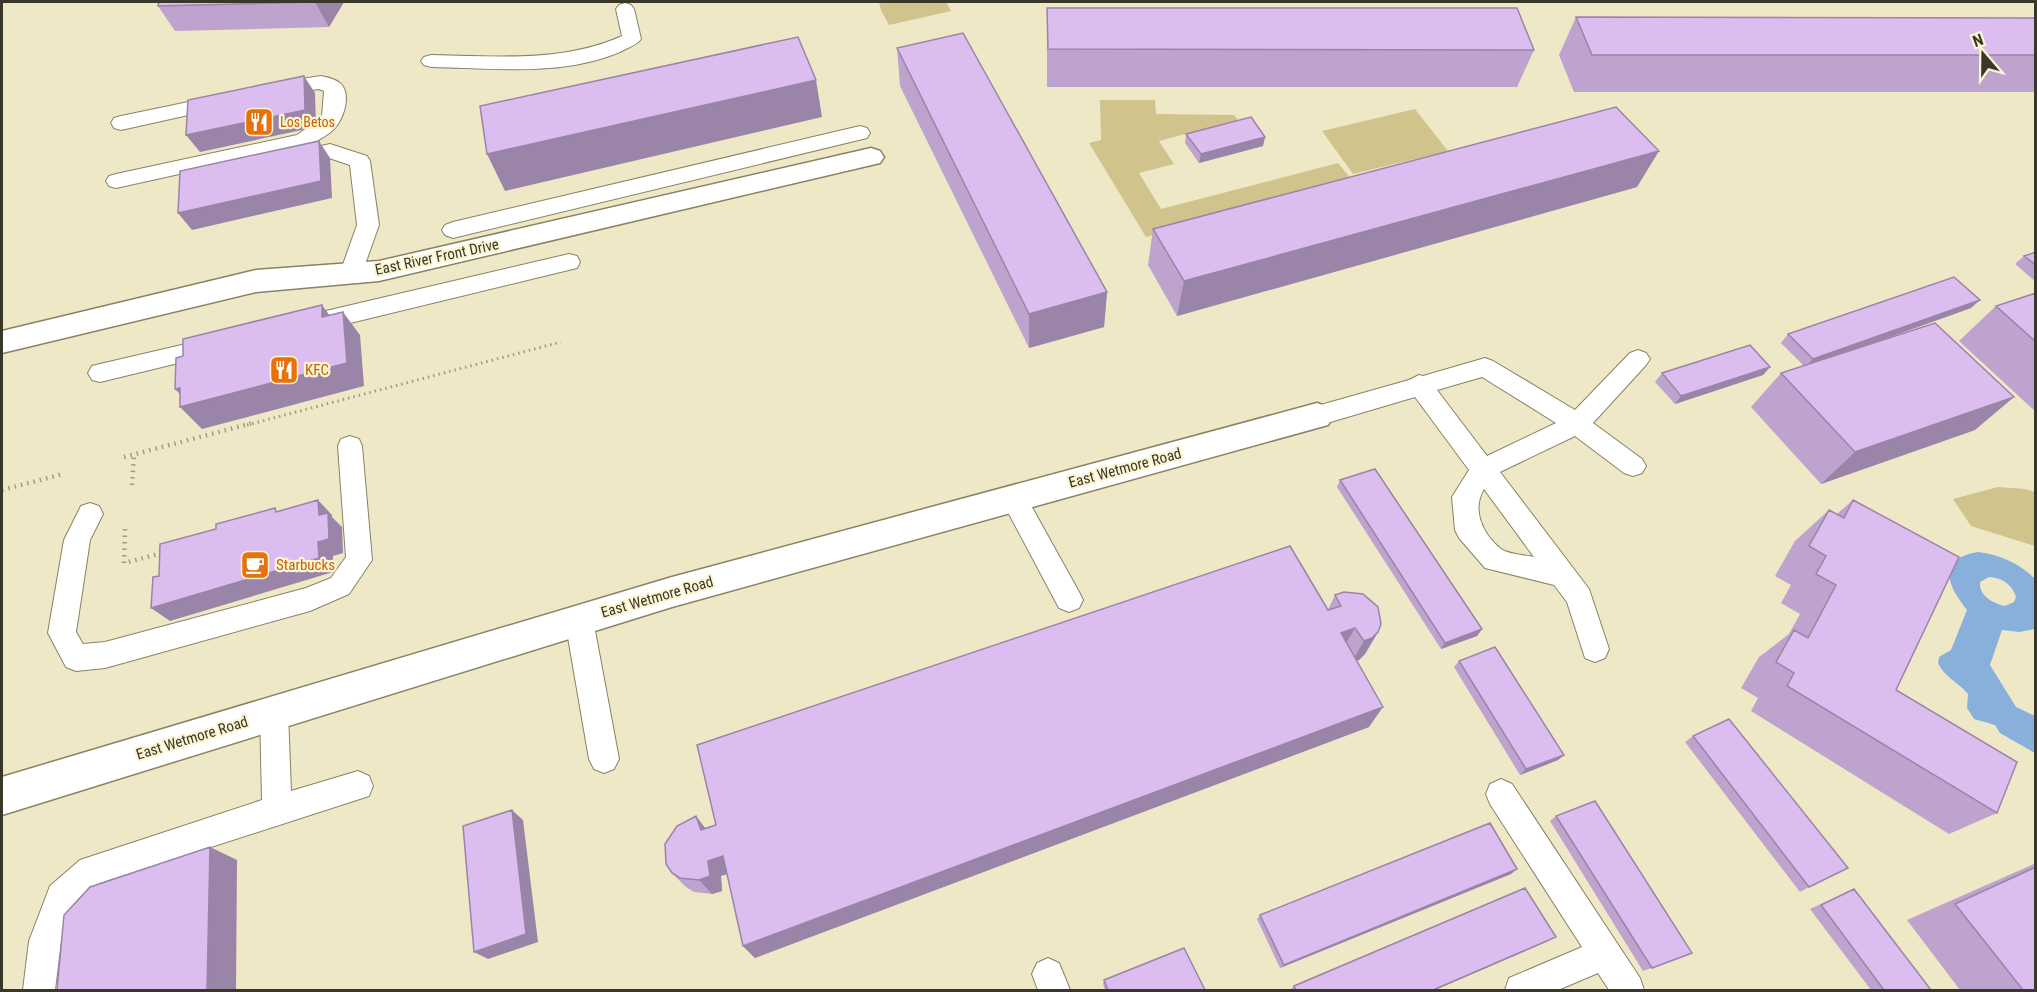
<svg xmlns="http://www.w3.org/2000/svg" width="2037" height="992" viewBox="0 0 2037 992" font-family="'Roboto Condensed',sans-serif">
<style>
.green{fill:#d0c48c}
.water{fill:#89afdb;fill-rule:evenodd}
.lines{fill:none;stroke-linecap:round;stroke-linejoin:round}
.service-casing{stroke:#898263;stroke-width:2}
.minor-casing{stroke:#898263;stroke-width:3}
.path-far1{stroke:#a09b82;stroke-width:3;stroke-dasharray:1.5 4;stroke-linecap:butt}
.path{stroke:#a09b82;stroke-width:4.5;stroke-dasharray:1.5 5;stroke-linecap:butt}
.service{fill:#fff;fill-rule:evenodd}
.minor{fill:#fff;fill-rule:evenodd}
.wall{fill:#bda3ce}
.shaded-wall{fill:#9a84a7}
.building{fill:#dcbdef;stroke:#9a84a7;stroke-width:1.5}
.labels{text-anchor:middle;stroke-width:4.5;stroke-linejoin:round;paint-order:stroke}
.far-food-label{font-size:14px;fill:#c56008;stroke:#fcf5d3;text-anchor:start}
.street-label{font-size:15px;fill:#393729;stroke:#fcf5d3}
.food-label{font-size:15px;fill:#c56008;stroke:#fcf5d3;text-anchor:start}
</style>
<rect width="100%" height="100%" fill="#efe8c6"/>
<path class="green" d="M879,2H946L951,11L889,25L881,10Z
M1100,100H1155L1156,114L1234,115L1238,120L1159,141L1174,164L1139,173L1161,209L1338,163L1353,181L1146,237L1089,143L1101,140Z
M1415,109L1448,151L1353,174L1322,131Z
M1998,487L2026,489L2035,492V546L1971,526L1953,499Z"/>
<path class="water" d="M1978,552C2000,555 2020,563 2036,580L2035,629L2019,632L2002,630L1990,665L2016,707L2035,716V753L2000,733L1995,725L1974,719L1967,708L1968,694C1958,682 1944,677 1938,663L1939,657L1951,650L1967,610C1947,585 1936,559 1978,552ZM1989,577C2002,578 2012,584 2016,597L2014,602L2005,606C1992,603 1979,596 1980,582Z"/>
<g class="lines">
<g class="service-casing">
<path id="service" d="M625,3L631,5L634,9L641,39C637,45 629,47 622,51C564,77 493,68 431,67L424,65L421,61L424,57L431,55C495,56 562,63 622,36L616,9L619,5Z
M321,76C327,77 338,80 342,85C351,97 343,120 334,129C327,136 318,140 310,145L116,188L109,186L106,181L109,176L116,174L297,135L322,117L324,91L319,89L275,95L268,93L265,89L268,85L275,83Z
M222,95L229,96L232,101L229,106L121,130L114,128L111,123L114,118L121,116Z
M860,126L867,128L870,133L867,138L453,238L445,235L442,230L445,225L453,222Z
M330,144L367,156L370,161L379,225L362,273L359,279L351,281L343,279L340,273L357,225L350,165L329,158L292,166L285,164L282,159L285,154Z
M569,254L577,256L580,262L577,268L313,332L305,329L302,323L305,317L313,314Z
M216,337L224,340L228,346L224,352L100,382L92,380L88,373L92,366L100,364Z
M1638,350L1646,353L1650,359L1646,365L1593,423L1642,459L1646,466L1642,473L1633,476L1624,473L1575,436L1500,472L1589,589L1609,649L1605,658L1595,662L1585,658L1567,602L1554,585L1485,568L1459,538L1455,530L1452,497L1469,470L1415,397L1317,426L1308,423L1305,416L1308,409L1317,406L1409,380L1419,375L1423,376L1485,358L1493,361L1575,410L1630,353ZM1482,377L1556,423L1487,456L1437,390ZM1484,489L1534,557C1524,555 1508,554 1501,549C1483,535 1471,510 1484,489Z
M350,436L359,439L362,446L372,560L349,594L310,611L105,668L76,671L66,667L48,633L64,540L81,506L90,503L99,506L103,514L90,540L76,632L83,644L105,642L306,588L331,578L346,557L338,446L341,439Z
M1014,488L1023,491L1079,592L1083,600L1079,608L1069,612L1059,608L1001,499L1005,491Z
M579,608L589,611L593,620L619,759L614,769L604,773L594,769L589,759L565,620L569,611Z
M274,699L284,703L288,713L291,791L358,771L369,776L373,786L369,796L100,883L73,907L61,941L55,990H23L29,941L50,886L80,860L262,800L260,713L264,703Z
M1501,779L1512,784L1640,978L1644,990H1609L1598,973L1558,990H1505L1509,978L1582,947L1490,804L1486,794L1490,784Z
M1048,958L1059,963L1070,990H1038L1032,974L1037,963Z"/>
</g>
<g class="minor-casing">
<path id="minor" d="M871,148L880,151L884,157L880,163L379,281L256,292L2,353V331L256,270L379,261Z
M1317,403L1328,407L1333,416L1328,425L672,607L2,815V777L672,577Z"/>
</g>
<path class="path-far1" d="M247,425L561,342"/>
<path class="path" d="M124,457L253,423
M132,485L134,454
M2,490L63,474
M125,529L124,563L163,553"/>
<use href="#service" class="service"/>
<use href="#minor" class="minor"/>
</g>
<path class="wall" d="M159,2H344L329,27L175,31L158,6Z
M1047,8L1534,50L1517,87H1047Z
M1576,17L2036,18V92H1574L1559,55Z
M897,48L1107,292L1104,327L1029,348L900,86Z
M1186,134L1265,137L1263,146L1199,163L1185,143Z
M1637,187L1177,316L1148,265L1153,229Z
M2036,252V282L2015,264L2024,256Z
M2036,293V412L1959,341L1996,306Z
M1971,308L1877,342L1975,430L1821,484L1751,407L1781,373L1804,366L1781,343L1788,334Z
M1770,367L1763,375L1675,404L1655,382L1662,373Z
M1340,480L1482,629L1477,636L1441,649L1337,487Z
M1853,500L1896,690L1997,813L1949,834L1751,711L1758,698L1741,688L1759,657L1789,634L1800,614L1781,603L1791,585L1775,576L1795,541L1829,510L1837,514Z
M1335,595L1378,632L1365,654L1359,660L1356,661L1369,727L755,958L743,946L727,874L721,876L722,891L712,894L694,892L686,887L672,873L705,828L1328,610Z
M1459,661L1564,755L1558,760L1520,775L1454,667Z
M1693,736L1809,887L1800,892L1685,742Z
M1556,816L1692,953L1643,971L1550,821Z
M2036,863V990H1960L1907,920Z
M1517,869L1511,874L1280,968L1257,919L1260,915Z
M1854,889L1931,990H1871L1810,909Z
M1549,941L1435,990H1291V989L1294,986Z
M1104,980L1205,990H1105L1103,984Z"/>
<path class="shaded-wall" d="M315,2H344L329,27Z
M304,76L315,93L316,127L200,152L186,135Z
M816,80L822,117L505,191L487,154Z
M1265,137L1263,146L1199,163L1201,154Z
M319,141L330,158L332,198L192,230L178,213Z
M1659,151L1637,187L1177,316L1184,281Z
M1107,292L1104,327L1029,348V314Z
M1980,300L1971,308L1805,367L1813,359Z
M322,305L339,328L322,317Z
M343,312L360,335L364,386L202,429L180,407L190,404L175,389Z
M1770,367L1763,375L1675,404L1681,396Z
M2014,397L1975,430L1821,484L1855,452Z
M318,500L332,515V517L342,527L343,553L333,556V572L170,621L151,608L318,542L319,515Z
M1355,628L1342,650L1341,633Z
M1482,629L1477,636L1441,649L1445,643Z
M1378,632L1365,654L1359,660L1351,663L1364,641Z
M1383,707L1369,727L755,958L743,946Z
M1564,755L1558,760L1520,775L1526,769Z
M512,810L523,820L538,942L488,959L474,952Z
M696,816L709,833L701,830Z
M210,847L237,860L236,990H207Z
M723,856L735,871L721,876L722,891L712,894L699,880L708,861Z
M1517,869L1511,874L1280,968L1284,965Z
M1556,937L1435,990H1433Z"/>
<path class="building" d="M159,2H315L158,6Z
M1047,8H1517L1534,50L1048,49Z
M1576,17L2036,18V55H1592Z
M963,33L1107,292L1029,314L897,48Z
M798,37L816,80L487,154L480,106Z
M304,76L305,110L186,135L188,100Z
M1616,107L1659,151L1184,281L1153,229Z
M1251,117L1265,137L1201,154L1186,134Z
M319,141L321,181L178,213L180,171Z
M2036,252V265L2024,256Z
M1954,277L1980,300L1813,359L1788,334Z
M2036,293V342L1996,306Z
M322,305V317L343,312L347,363L180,407V388L175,389L176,358L183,356V339Z
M1935,323L2014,397L1855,452L1781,373Z
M1750,345L1770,367L1681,396L1662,373Z
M1375,469L1482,629L1445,643L1340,480Z
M318,500L319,515L328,513L329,539L318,542L319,558L151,608L153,577L159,576L160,544L216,529V524L275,508L276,512Z
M1853,500L1959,557L1896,690L2017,762L1997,813L1787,686L1794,673L1776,662L1794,630L1808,638L1836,585L1816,574L1826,556L1809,546L1829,510L1844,518Z
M1290,546L1328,610L1341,606L1335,595L1344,592L1363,594L1378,607L1381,624L1378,632L1372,638L1364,641L1355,628L1341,633L1383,707L743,946L723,856L708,861L710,876L699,880L680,878L672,873L666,864L665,844L677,826L696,816L701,830L716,825L697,745Z
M1495,647L1564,755L1526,769L1459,661Z
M1729,719L1848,868L1809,887L1693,736Z
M1595,801L1692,953L1652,968L1556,816Z
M512,810L526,934L474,952L463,826Z
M1490,823L1517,869L1284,965L1260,915Z
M210,847L207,990H57L64,915L90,887Z
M2036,867V990H2023L1955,904Z
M1525,888L1556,937L1433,990H1296L1294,986Z
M1854,889L1931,990H1884L1821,905Z
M1184,948L1205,990H1108L1104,980Z"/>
<defs>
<g id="restaurant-square" transform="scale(1.5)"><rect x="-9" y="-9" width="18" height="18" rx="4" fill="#e8710a" stroke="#fcf5d3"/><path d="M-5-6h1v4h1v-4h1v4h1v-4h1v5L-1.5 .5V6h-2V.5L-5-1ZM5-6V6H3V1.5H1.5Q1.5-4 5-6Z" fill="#fff"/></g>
<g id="cafe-square" transform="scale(1.5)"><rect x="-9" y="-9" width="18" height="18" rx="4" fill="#e8710a" stroke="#fcf5d3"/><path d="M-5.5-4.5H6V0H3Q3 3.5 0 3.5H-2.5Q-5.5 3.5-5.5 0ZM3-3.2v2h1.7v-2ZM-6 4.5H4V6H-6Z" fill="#fff"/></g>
</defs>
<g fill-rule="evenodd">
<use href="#restaurant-square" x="259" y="122"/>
<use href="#restaurant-square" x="284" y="370"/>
<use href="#cafe-square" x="255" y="565"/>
</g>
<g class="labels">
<g class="far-food-label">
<text x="280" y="127">Los Betos</text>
</g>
<g class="street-label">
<text transform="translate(437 257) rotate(-12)" y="5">East River Front Drive</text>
<text transform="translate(1125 468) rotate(-15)" y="5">East Wetmore Road</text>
<text transform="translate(657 597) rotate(-16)" y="5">East Wetmore Road</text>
<text transform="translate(192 738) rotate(-17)" y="5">East Wetmore Road</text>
</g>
<g class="food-label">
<text x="305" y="375">KFC</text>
<text x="276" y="570">Starbucks</text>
</g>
</g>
<rect width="2037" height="992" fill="none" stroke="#393729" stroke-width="6"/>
<g transform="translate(1983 54) rotate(340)" stroke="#fcf5d3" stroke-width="4.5" paint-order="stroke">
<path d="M0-4.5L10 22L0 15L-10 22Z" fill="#393729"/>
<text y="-9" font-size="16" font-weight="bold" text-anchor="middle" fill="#393729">N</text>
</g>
</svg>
